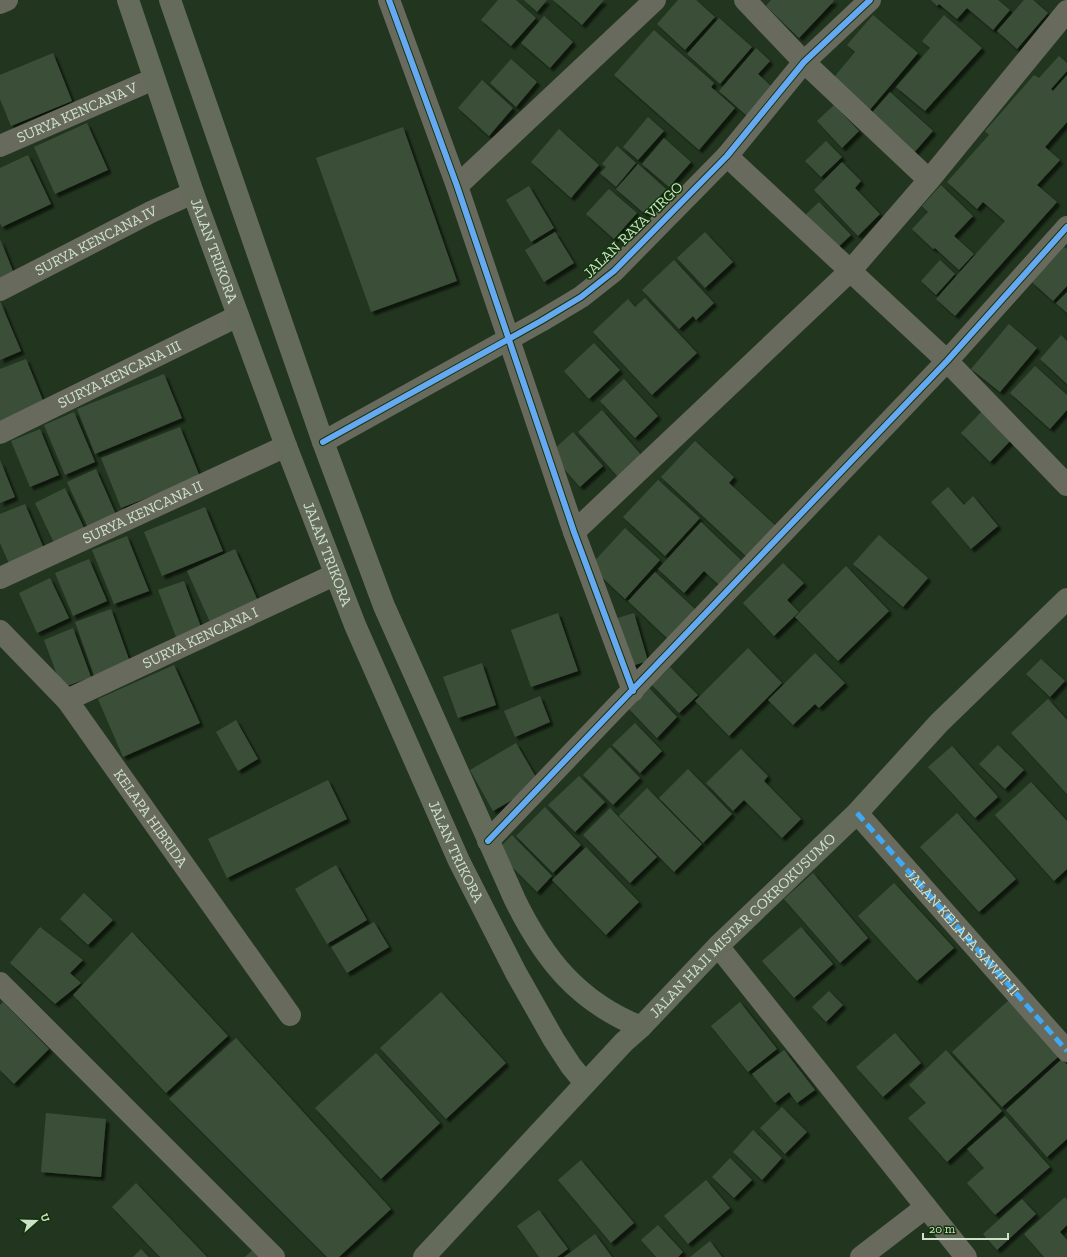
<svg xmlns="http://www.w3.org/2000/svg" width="1067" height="1257" viewBox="0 0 1067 1257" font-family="'Zilla Slab',serif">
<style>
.building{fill:#3b5038;filter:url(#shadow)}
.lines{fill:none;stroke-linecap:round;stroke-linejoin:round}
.minor{stroke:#686a5e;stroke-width:22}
.major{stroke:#646b5a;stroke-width:22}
.quiet{stroke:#3fa9f5;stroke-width:5;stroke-dasharray:10 5;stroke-linecap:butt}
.cycleway-casing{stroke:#12350a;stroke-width:8}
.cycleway{stroke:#66a8f1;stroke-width:6}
.labels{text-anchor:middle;stroke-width:3;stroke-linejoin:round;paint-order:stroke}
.street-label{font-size:15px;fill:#cde2c9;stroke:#12350a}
</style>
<defs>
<filter id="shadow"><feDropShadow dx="3.5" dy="3.5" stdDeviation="1" flood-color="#0009"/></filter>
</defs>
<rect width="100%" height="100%" fill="#22361f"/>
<path class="building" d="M498,0H516L536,18L511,46L481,20Z
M524,0H547L537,12Z
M553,0H604L582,25Z
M678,0H696L715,17L685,50L657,24Z
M771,0H833L834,1L799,38L766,6Z
M931,0H998L1010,10L993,30L967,8L957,19L939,4L937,6Z
M1024,0H1033L1048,13L1017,49L997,31Z
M873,15L918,53L868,112L831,81L855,52L847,45Z
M944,15L982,48L925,111L896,87L930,48L922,41Z
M544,16L573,42L550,68L521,43Z
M719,18L752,47L720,84L687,54Z
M654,30L714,83L711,87L735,108L699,150L614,75Z
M756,48L770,61L758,74L772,87L747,116L719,91Z
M53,53L72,101L11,126L0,99V75Z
M1059,56L1067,63V71L1051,89L1053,91L1067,75V122L1045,147L1060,160L1037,185L1057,202L955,316L936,299L1005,221L983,202L977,209L947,182L989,135L985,131L1034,75L1039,78Z
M511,59L537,82L516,107L490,83Z
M482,80L513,108L489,136L458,108Z
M890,92L933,131L912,155L869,116Z
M834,105L859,131L842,148L817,121Z
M648,117L664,131L638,160L623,147Z
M87,123L108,170L55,194L34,147Z
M403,127L457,281L371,312L316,158Z
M559,129L599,165L571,198L531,162Z
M664,138L691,162L669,187L642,164Z
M826,141L842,157L821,177L805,161Z
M617,146L636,163L616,187L600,173L606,167L602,164Z
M28,155L51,204L2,227L0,223V168Z
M842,162L861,181L855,188L880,214L858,236L814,190Z
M638,164L666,189L645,214L616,189Z
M941,185L973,216L954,236L974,254L959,270L935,248L933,249L912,229L928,212L922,206Z
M529,186L554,228L531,242L506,200Z
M609,189L637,213L614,239L586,214Z
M819,202L851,235L834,251L802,218Z
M555,232L574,263L544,282L525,250Z
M705,232L733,262L705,288L677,258Z
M0,239L15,276L0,282Z
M1064,247L1067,249V286L1053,301L1032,282Z
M674,260L714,303L696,320L693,316L679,329L642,290Z
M940,260L955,274L936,295L921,281Z
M1067,292V313L1056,303Z
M645,298L697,353L652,395L593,332L628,299L635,307Z
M0,301L21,351L0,360Z
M1009,324L1037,348L1000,392L971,369Z
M1061,335L1067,341V384L1040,359Z
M594,343L620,370L589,399L564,371Z
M26,359L44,403L0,421V369Z
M1035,366L1067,395V410L1050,429L1010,393Z
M164,374L182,418L95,454L77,409Z
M624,379L658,416L635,438L600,401Z
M985,408L1015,436L990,462L961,433Z
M602,410L643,457L619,478L578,432Z
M74,412L95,462L65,475L44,425Z
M180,427L200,477L121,508L101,458Z
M40,429L59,475L30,487L11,441Z
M573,432L603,466L580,487L550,453Z
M695,441L734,477L729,483L778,528L749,559L661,477Z
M0,460L15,497L0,503Z
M96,469L117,517L89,530L67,482Z
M658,480L700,518L665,556L623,517Z
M948,487L964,505L973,496L998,526L971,549L931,502Z
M65,488L86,532L56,547L35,503Z
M25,504L45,551L10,566L0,543V514Z
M205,507L223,551L162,576L144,532Z
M701,522L743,562L720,586L704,571L684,593L658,569Z
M625,528L660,560L625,599L590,566Z
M879,535L928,578L903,607L853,564Z
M127,536L149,591L114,604L92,550Z
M235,549L258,601L210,622L187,571Z
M89,559L107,601L73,616L55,573Z
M783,563L804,583L787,600L799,612L774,636L743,603Z
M846,566L889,611L838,661L795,617Z
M655,572L696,610L669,640L628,601Z
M50,578L69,618L37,633L19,593Z
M184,581L201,627L176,637L158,590Z
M111,609L131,665L95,678L75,622Z
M558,613L578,671L531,687L511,630Z
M634,613L648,661L625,668L611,620Z
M73,628L91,677L62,688L44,640Z
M748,648L782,683L729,736L695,701Z
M815,653L845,683L819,708L815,704L793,725L768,700Z
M1041,659L1065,681L1050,697L1026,674Z
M482,663L496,705L458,718L443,677Z
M174,665L200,723L123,757L98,699Z
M670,667L698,695L679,713L652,685Z
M649,688L677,717L657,738L628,708Z
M540,696L550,722L515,737L504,711Z
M1048,699L1067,720V794L1011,733Z
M236,720L258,759L238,771L216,732Z
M635,723L662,751L640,773L612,745Z
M516,743L540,784L493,811L470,770Z
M998,745L1024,770L1005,789L979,764Z
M952,746L998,797L975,818L928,767Z
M610,747L640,778L613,805L583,775Z
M741,749L768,776L764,781L801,819L782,838L744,800L733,811L706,783Z
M688,769L732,814L703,843L659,798Z
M579,776L605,802L575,832L548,805Z
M328,780L347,819L227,878L208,839Z
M1031,782L1067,821V869L1054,881L995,815Z
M647,788L702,844L674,872L619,816Z
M545,807L581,845L553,873L516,836Z
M610,808L657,857L630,883L583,835Z
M957,813L1016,879L979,912L920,847Z
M512,835L552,876L537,892L496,851Z
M586,847L639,902L606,935L552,880Z
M336,865L367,920L327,944L295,889Z
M813,873L868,938L840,963L784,899Z
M894,883L954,948L917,981L858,916Z
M84,893L113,920L88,945L60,919Z
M374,922L389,947L347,973L331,947Z
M40,927L83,960L70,973L81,983L55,1004L10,963Z
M801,927L833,964L794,998L762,961Z
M132,932L228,1036L166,1093L73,995Z
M829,991L843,1005L826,1022L812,1007Z
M441,992L506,1063L446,1119L380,1048Z
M1009,1000L1059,1056L1002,1107L952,1052Z
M3,1002L49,1049L14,1084L0,1070V1005Z
M740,1002L777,1049L748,1072L711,1026Z
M895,1033L921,1063L883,1097L856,1067Z
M236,1038L391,1209L339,1257H327L169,1099Z
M784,1050L815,1090L797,1103L789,1092L775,1103L752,1074Z
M946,1050L1002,1111L947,1162L908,1118L926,1103L909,1085Z
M376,1053L440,1123L381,1179L315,1108Z
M1062,1059L1067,1065V1139L1047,1157L1006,1110Z
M782,1107L807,1132L785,1154L760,1128Z
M46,1113L106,1119L101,1177L41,1172Z
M1005,1116L1050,1167L995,1215L967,1183L984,1168L967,1149Z
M753,1130L782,1158L762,1180L733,1152Z
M730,1158L752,1180L734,1198L712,1177Z
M581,1160L634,1223L611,1243L558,1180Z
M706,1180L730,1208L688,1244L664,1216Z
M136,1183L207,1257H160L112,1207Z
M1065,1197L1067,1200V1225L1060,1232L1067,1240V1257H1044L1024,1234Z
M1022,1199L1036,1214L997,1250L983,1234Z
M539,1210L568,1249L557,1257H539L517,1226Z
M658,1225L683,1252L678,1257H656L641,1240Z
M595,1234L612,1257H564Z
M710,1241L722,1257H690Z
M257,1246L267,1257H245Z
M141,1249L149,1257H133Z"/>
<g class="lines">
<g class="minor">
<path d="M389,0L457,186L574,532L633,691"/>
<path d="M745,0L804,62L929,180"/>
<path d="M0,3L7,0"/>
<path id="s1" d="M0,146L154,79"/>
<path d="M727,156L947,361L1067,485"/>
<path d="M457,186L655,0"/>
<path id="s2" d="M0,290L151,212L193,193"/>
<path id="s3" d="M0,433L238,316"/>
<path d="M323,442L541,321L581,297L614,271L727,156L804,62L870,0"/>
<path d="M574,532L851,270L929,180L1067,11"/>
<path id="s4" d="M0,578L286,446"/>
<path id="s5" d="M0,631L67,700L290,1015"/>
<path id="s6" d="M67,700L334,575"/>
<path id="s7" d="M857,813L1067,1051"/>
<path d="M488,841L947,361L1067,227"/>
<path d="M718,946L966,1257"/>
<path d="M0,983L274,1257"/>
<path d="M861,1257L926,1207"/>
</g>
<g class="major">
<path id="s8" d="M128,0L193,193L286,446L355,625L459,861L516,973L554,1040L571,1066L585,1083"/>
<path d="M170,0L323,442L384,606L515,900C544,959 578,1002 641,1027"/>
<path id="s9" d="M424,1257L624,1042L641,1027L718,946L857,813L939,723L1067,599"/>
</g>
<path class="quiet" d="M857,813L1067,1051"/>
<g class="cycleway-casing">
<path id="cycleway" d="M389,0L457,186L574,532L633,691
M323,442L541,321L581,297L614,271L727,156L804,62L870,0
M488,841L947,361L1067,227"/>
</g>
<use href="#cycleway" class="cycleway"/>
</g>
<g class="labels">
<g class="street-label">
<text dy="5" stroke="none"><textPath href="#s1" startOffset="84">SURYA KENCANA V</textPath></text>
<text transform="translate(633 230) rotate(-44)" y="5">JALAN RAYA VIRGO</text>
<text dy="5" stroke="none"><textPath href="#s2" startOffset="108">SURYA KENCANA IV</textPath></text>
<text dy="5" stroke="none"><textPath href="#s8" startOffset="265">JALAN TRIKORA</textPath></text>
<text dy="5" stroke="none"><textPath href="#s3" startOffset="133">SURYA KENCANA III</textPath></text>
<text dy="5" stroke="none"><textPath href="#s4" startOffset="157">SURYA KENCANA II</textPath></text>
<text dy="5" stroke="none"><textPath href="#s8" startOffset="589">JALAN TRIKORA</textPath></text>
<text dy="5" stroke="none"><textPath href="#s6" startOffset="147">SURYA KENCANA I</textPath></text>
<text dy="5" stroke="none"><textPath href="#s5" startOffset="241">KELAPA HIBRIDA</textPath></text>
<text dy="5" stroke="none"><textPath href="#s8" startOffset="913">JALAN TRIKORA</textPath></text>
<text dy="5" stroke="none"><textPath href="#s9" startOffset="460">JALAN HAJI MISTAR COKROKUSUMO</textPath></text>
<text dy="5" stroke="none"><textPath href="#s7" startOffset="159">JALAN KELAPA SAWIT II</textPath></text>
</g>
</g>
<g transform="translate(36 1221) rotate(70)" stroke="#12350a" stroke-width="3" paint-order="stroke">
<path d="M0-3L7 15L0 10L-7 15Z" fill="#cde2c9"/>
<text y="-6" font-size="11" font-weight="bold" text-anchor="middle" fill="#cde2c9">U</text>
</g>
<path d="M923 1233v6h85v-6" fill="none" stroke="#cde2c9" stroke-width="2"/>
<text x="929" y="1233" font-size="12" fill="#cde2c9" stroke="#12350a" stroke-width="3" paint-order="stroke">20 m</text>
</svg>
